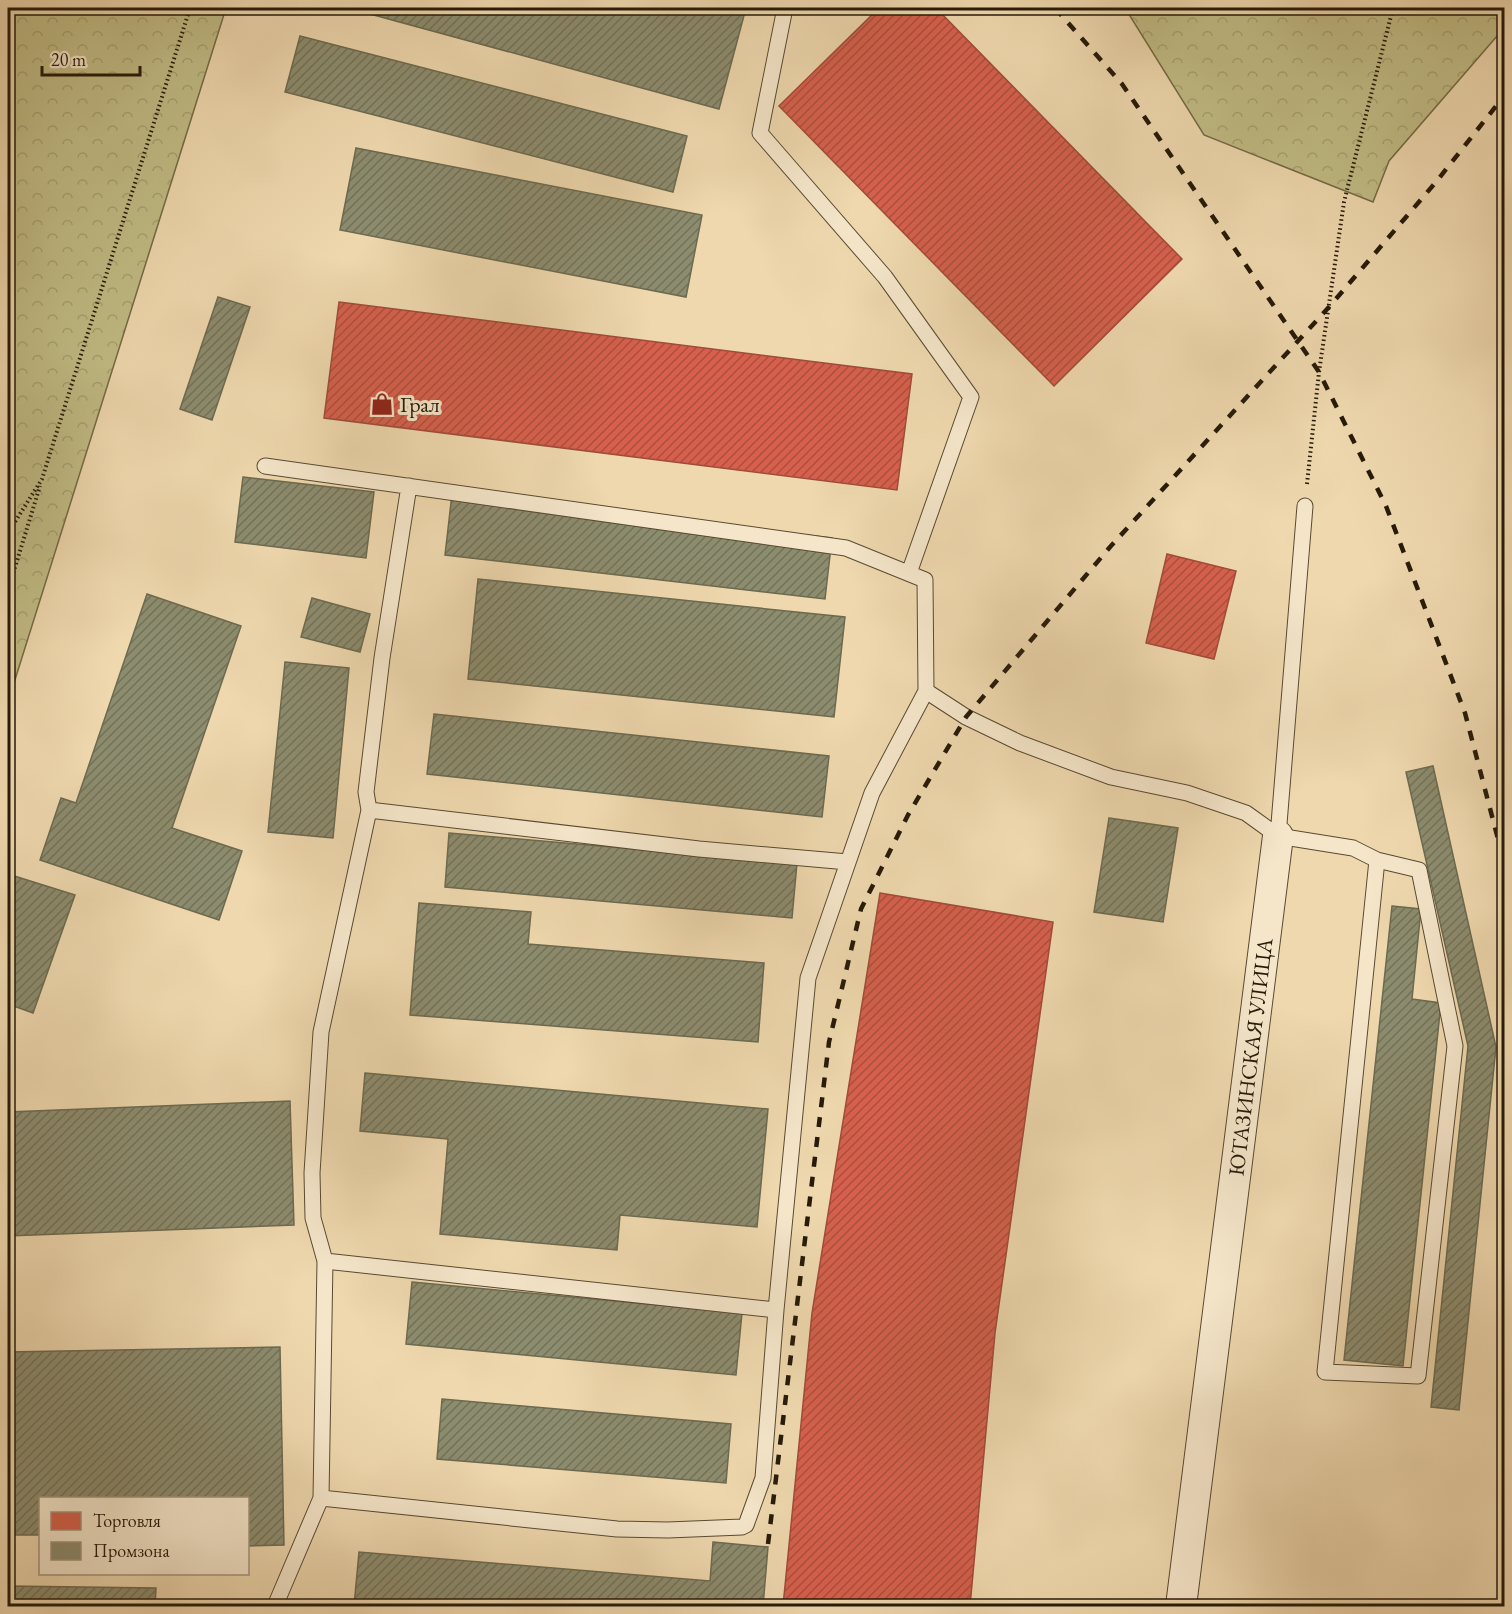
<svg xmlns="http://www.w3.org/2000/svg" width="1512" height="1614" viewBox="0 0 1512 1614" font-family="'EB Garamond',serif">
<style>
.forest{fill:url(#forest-crowns);stroke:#746b47;stroke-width:1.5}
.shops{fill:url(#shops-hatch);stroke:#a14b39;stroke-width:1.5}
.industry{fill:url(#industry-hatch);stroke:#6d6a50;stroke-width:1.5}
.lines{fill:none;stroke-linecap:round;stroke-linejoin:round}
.service-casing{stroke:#584a32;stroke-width:17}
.minor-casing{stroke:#584a32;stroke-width:32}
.path{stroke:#261a09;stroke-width:4;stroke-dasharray:1.5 3;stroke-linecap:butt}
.service{stroke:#f5e6ca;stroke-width:15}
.minor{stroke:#f5e6ca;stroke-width:30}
.rail{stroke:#261a09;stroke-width:4.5;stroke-dasharray:10 10;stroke-linecap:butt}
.labels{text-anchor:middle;stroke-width:6;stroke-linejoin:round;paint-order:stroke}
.poi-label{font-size:22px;fill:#261a09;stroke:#f5e6ca;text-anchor:start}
.street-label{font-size:22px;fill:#261a09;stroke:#f5e6ca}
</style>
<defs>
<pattern id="forest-crowns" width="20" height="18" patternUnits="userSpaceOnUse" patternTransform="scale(1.5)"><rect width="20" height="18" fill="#c1bc85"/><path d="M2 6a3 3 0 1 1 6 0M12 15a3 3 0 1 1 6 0" fill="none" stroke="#a6a172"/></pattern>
<pattern id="shops-hatch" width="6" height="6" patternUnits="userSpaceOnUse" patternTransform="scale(1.5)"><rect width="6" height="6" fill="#d6604d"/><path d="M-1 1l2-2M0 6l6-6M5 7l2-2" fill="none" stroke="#ad4e3e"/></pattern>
<pattern id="industry-hatch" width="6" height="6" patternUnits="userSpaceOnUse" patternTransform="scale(1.5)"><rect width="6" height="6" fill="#8c8c6e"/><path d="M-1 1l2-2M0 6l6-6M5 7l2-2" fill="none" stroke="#727259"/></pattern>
</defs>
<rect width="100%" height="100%" fill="#efd8ae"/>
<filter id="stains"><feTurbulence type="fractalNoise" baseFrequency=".00333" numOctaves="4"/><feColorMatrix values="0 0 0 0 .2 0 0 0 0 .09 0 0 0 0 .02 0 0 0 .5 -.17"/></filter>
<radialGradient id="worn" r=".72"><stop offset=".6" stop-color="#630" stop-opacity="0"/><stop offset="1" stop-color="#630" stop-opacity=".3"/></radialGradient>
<path class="forest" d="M8,8H226L8,702Z
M1125,8H1504V28L1389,161L1373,202L1204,135Z"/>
<path class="shops" d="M879,8H936L1182,259L1054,386L779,106Z
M339,302L912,374L897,490L324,418Z
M1167,554L1236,571L1214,659L1146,643Z
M880,893L1053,922L995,1333L970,1606H783L812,1313Z"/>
<path class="industry" d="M348,8H746L719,109Z
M300,36L687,136L673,192L285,92Z
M356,148L702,215L686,297L340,230Z
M218,297L250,307L212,420L180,409Z
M243,477L374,492L366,558L235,542Z
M452,494L832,538L825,599L445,555Z
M478,579L845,617L834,717L468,679Z
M147,594L241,626L172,828L242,851L219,920L40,860L61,798L76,803Z
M312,598L370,614L360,652L301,637Z
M285,662L349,668L333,838L268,832Z
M434,714L829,756L822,817L427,774Z
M1433,766L1496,1047L1459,1410L1431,1407L1468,1046L1406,772Z
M1109,818L1178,828L1163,922L1094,912Z
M449,833L797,863L792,918L445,887Z
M8,874L75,895L33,1013L8,1004Z
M419,903L531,912L528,944L764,963L758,1042L410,1015Z
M1392,906L1421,909L1412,999L1441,1003L1403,1366L1344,1360Z
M365,1073L768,1109L757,1227L620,1215L617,1250L440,1234L448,1139L360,1131Z
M290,1101L294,1225L8,1236V1112Z
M412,1282L742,1313L736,1375L406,1344Z
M280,1347L284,1545L248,1546V1498H40V1535H8V1352Z
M442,1399L731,1424L726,1483L437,1459Z
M713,1542L768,1547L763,1606H354L359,1552L710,1581Z
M8,1586L156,1588L155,1606H8Z"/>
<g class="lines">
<g class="service-casing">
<path id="service" d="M785,8L760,133L885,277L971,397L909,573
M265,466L846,548L925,580L926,691L966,717L1020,743L1111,777L1187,793L1246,813L1278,836L1353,848L1377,860L1325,1372L1418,1376L1455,1046L1419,870L1377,860
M369,810L699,849L848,862
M1278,836L1305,506
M325,1261L313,1218L312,1173L321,1032L369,810L366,792L382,658L409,486
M776,1310L763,1478L746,1525L742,1527L668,1530L617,1529L321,1498L325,1261L776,1310L808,978L872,793L926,691
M275,1606L321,1498"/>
</g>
<g class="minor-casing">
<path id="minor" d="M1181,1606L1278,836"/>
</g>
<path class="path" d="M1307,484L1319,372L1344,202L1393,8
M8,533L42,479L190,8
M8,590L40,486"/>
<use href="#service" class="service"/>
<use href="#minor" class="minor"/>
<path class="rail" d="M1055,8L1122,84L1319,372L1386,506L1465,713L1504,862
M768,1544L829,1042L861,909L908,815L966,717L1110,547L1329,307L1436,182L1504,96"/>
</g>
<defs>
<g id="shop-bare" transform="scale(1.8)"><path d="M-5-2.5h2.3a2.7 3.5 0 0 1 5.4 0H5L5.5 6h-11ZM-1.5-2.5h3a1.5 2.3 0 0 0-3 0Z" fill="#8f2418" stroke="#f5e6ca" stroke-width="2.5" paint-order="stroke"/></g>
</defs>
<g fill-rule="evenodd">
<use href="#shop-bare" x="382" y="404"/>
</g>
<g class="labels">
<g class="poi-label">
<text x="400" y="412">Грал</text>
</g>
<g class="street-label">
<text transform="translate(1250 1057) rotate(-83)" y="8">ЮТАЗИНСКАЯ УЛИЦА</text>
</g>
</g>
<rect width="1512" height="1614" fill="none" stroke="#efd8ae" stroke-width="30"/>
<rect x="9" y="9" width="1494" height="1596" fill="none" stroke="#261a09" stroke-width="3"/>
<rect x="15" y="15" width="1482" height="1584" fill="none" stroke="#261a09" stroke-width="1.5"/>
<rect x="39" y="1497" width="210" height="78" fill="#f5e6ca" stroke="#a2947d" stroke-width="1.5"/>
<rect x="51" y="1512" width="30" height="18" fill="#d6604d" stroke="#a2947d" stroke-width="1.5"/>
<text x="93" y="1527" font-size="18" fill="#261a09">Торговля</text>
<rect x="51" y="1542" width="30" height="18" fill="#8c8c6e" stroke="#a2947d" stroke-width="1.5"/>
<text x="93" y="1557" font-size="18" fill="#261a09">Промзона</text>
<path d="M42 66v9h98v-9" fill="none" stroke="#261a09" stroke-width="3"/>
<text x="51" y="66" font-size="18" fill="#261a09" stroke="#f5e6ca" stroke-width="4.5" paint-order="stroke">20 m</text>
<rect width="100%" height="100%" filter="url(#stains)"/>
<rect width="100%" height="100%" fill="url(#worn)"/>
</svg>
